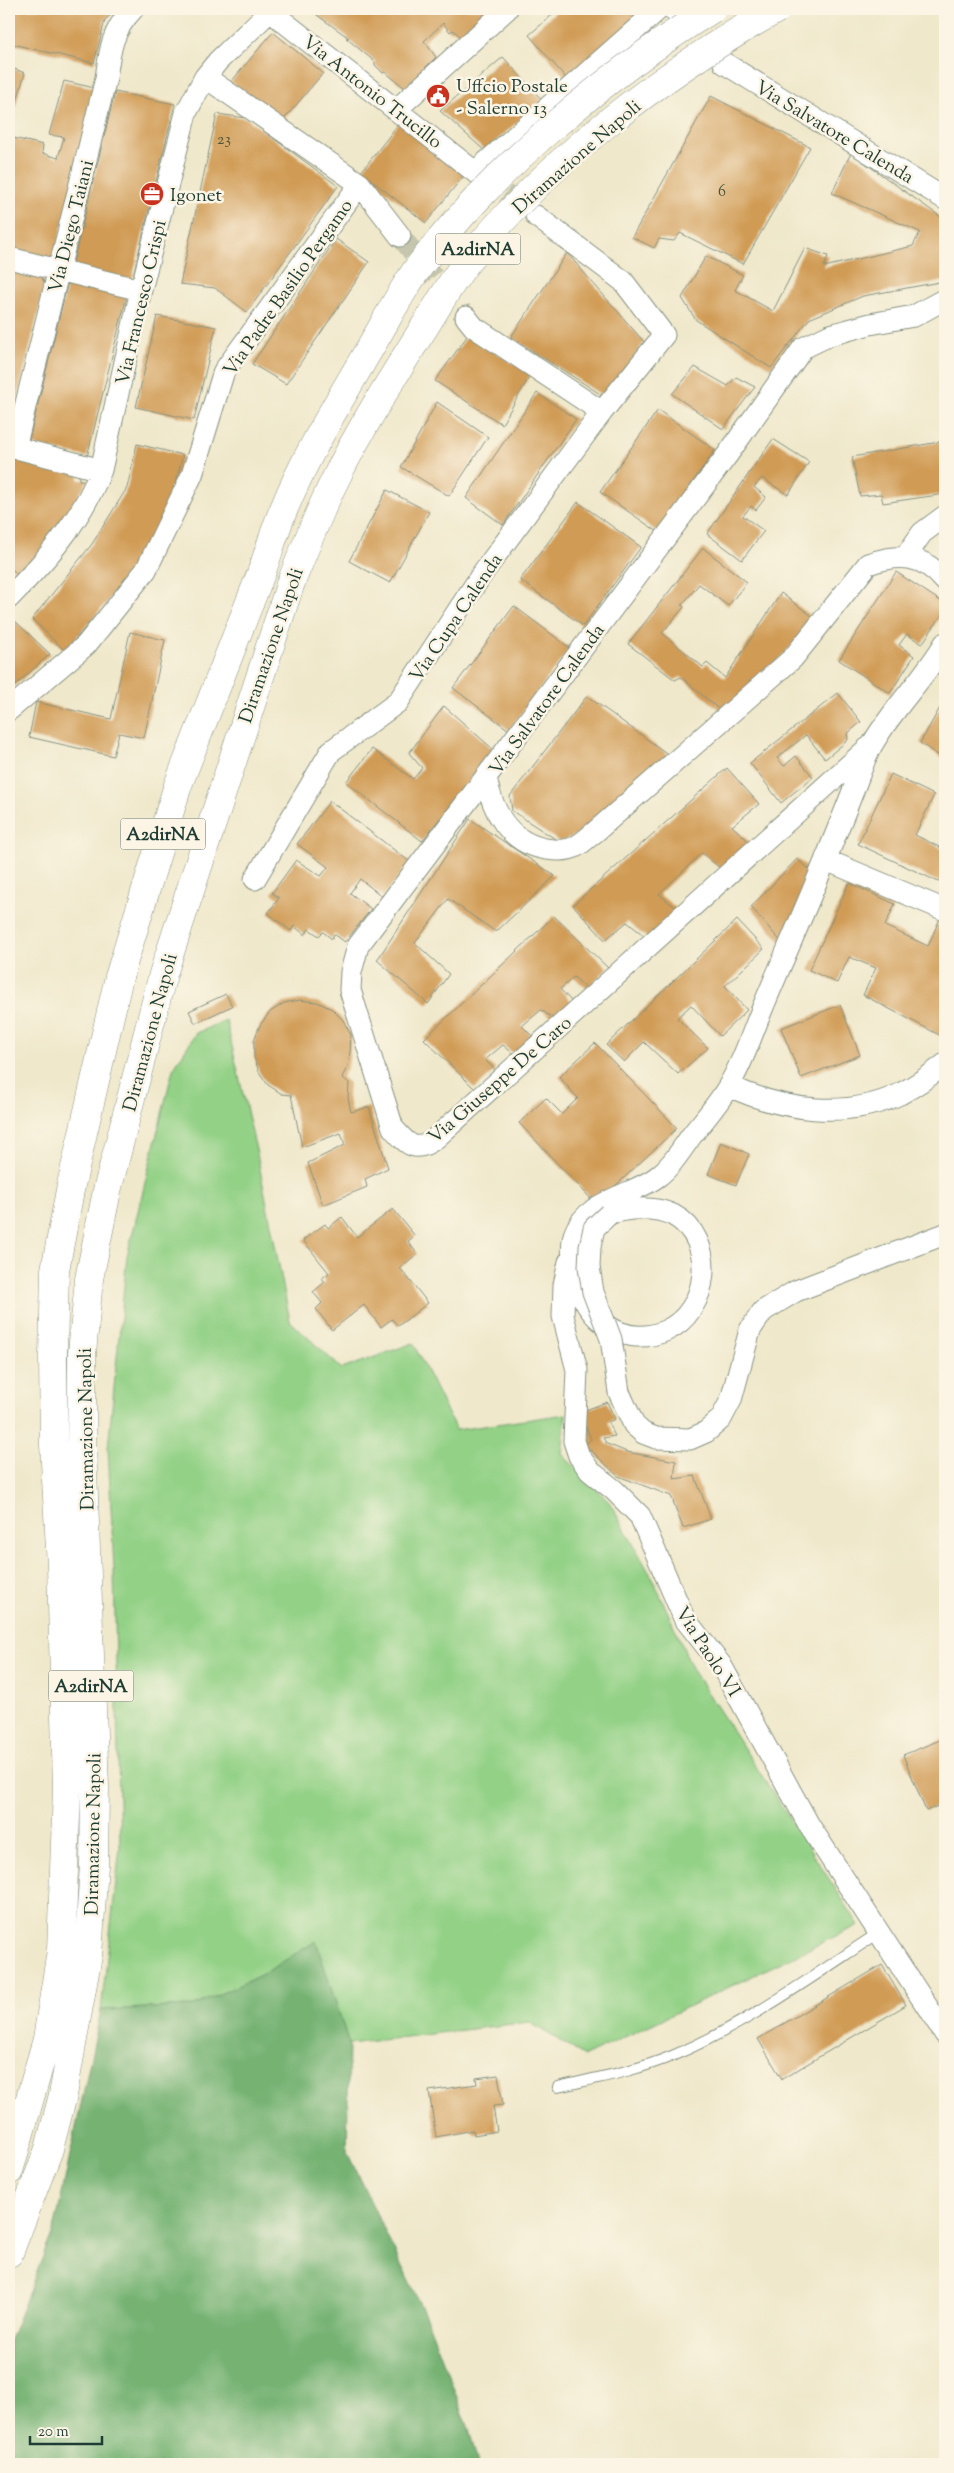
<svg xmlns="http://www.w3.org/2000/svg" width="954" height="2473" viewBox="0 0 954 2473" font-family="'Sorts Mill Goudy',serif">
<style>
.green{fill:#93d186;stroke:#59875d}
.forest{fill:#76b373;stroke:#4a7854}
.building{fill:#d09b55}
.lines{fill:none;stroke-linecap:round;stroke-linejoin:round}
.minor-tunnel{stroke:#c5c6ad;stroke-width:21;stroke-dasharray:21 11;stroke-linecap:butt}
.service-casing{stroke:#879280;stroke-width:12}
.minor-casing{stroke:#879280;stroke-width:23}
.motorway-casing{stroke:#879280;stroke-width:29}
.service{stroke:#fff;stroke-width:10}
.minor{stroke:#fff;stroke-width:21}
.motorway{stroke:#fff;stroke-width:28}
.minor-bridge-casing{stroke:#879280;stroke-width:23;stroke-linecap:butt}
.motorway-bridge-casing{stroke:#879280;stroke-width:29;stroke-linecap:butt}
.minor-bridge{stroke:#fff;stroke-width:21}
.motorway-bridge{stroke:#fff;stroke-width:28}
.labels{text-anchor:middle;stroke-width:5;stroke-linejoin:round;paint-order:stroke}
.number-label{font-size:16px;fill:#4b543c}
.shield{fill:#fcf5e5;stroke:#617469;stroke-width:1}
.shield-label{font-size:18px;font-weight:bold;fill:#1f3d34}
.poi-label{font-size:19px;fill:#1f3d34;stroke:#fcf5e5;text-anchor:start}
.street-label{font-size:19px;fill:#1f3d34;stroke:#fcf5e5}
</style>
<rect width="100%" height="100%" fill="#fcf5e5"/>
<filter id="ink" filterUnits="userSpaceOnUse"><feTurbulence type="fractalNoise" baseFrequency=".02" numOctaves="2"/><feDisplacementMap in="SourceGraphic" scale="10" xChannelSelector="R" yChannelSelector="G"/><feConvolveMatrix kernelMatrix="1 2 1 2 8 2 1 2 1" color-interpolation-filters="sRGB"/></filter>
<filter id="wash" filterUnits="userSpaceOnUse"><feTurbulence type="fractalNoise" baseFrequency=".0096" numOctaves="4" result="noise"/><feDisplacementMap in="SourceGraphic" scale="20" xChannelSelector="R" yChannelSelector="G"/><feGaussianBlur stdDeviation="1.12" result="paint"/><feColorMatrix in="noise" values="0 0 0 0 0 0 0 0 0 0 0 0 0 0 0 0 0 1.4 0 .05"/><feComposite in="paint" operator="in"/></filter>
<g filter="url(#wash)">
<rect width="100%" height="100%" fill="#efe8cb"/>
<path class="green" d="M226,1020L257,1154L290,1321L342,1369L413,1343L456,1430L566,1414L562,1454L610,1503L654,1581L693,1670L859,1925L585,2056L529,2022L349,2044L316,1942L263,1974L194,2006L101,2010L120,1848L114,1569L108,1448L127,1256L173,1069L196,1033Z"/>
<path class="forest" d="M316,1941L349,2044L347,2152L427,2319L469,2429L478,2464H9V2342L55,2226L101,2010L194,2006L263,1974Z"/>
<g id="blocks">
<path class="building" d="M16,9H117L105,20L94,63L12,44V36H9V18Z
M322,9H490L461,37L453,30L450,32L443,23L424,41L436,57L405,88L385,72L383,73L375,65V62L346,38H349L317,15Z
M559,9H650L567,79L529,35Z
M273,32L323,73L281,123L231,82Z
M503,57L542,100L485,151L440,111Z
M9,67L25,73L9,129Z
M64,81L99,89L53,261L9,251V137L43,145L42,153L58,158L64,137L49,135Z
M115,92L175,104L132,280L72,267Z
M711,96L810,147L743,264L680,233L674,241L659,239L654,248L632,237Z
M217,114L246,118L338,186L247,312L215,288L180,284Z
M400,122L465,174L426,223L361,172Z
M851,153L945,220V281L863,296L809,319L771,368L696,320L682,298L706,256L743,275L735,290L773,311L805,248L828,256L824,267L913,246L920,232L832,193Z
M336,239L369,262L286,384L252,364Z
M567,253L644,342L608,399L511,337Z
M9,264L38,271L45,284L9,435Z
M69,278L127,295L87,457L28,444Z
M157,316L216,327L194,420L136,407Z
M468,335L531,374L502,424L435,381Z
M695,367L728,386L736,377L755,387L723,429L672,394Z
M537,393L576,419L503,525L466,498Z
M437,402L488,437L449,496L401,467Z
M658,410L715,450L658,532L600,492Z
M773,439L809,462L788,495L762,478L754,487L766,497L756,510L751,506L743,516L764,531L742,560L707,534Z
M945,441V494L883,503L881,494L860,496L852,457Z
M137,444L183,455L171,500L157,531L131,574L65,651L32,619L92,544L127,488Z
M9,458L79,473V480H88L56,533L19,576L9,566V511L13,506L9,503Z
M387,490L429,512L390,583L349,561Z
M578,502L641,547L583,626L520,580Z
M703,548L747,582L728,606L699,584L682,605L684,607L662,633L703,667L707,663L725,678L781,593L816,619L760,680L722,712L681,677L675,680L628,644Z
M896,572L945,604V610L922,644L907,634L899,645L914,656L890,693L839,660Z
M514,606L570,648L509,730L453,688Z
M14,620L50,654L9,691V625Z
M130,632L165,640L144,738L119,733L113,756L29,737L36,702L111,719Z
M838,693L861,722L847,734L848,740L825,759L806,735L777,758L784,766L796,756L813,777L781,803L750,763Z
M587,696L669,755L578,834L560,842L512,811L510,796Z
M945,699V760L920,743Z
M444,706L494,750L422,841L346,782L372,749L413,779L422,768L409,753Z
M727,768L759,804L732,826L752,844L725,872L702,853L659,894L681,912L651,941L627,922L605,940L573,905Z
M891,774L934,795L915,835L945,850V885L858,844Z
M330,801L410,862L383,897L360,879L350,893L371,909L345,942L334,934L332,939L323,932L319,936L309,929L305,935L294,926L291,931L268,913L279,898L272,893L296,860L321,876L328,867L297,844Z
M470,819L555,876L496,932L448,899L415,943L449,974L428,1004L377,960Z
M797,859L814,873L782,943L751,907Z
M849,883L895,904L885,926L928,946L941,916L945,918V1038L863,995L876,968L849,957L837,983L809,970Z
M554,916L608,968L587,989L574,977L560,989L572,1002L553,1018L541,1010L522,1026L533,1037L515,1055L503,1045L485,1060L496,1070L475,1089L424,1039Z
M737,920L764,949L725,986L747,1010L720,1036L691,1005L677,1018L708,1048L678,1074L644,1042L624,1062L606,1045Z
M226,994L232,1006L195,1023L189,1011Z
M300,1000L317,1002L332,1009L343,1020L351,1035L350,1052L348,1066L342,1077L349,1083L348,1098L351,1112L369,1107L388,1168L365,1179L367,1187L323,1205L308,1163L345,1145L341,1133L302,1147L291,1095L282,1094L268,1085L259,1072L254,1057V1040L260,1025L270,1012L284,1003Z
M840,1005L860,1055L801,1078L781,1028Z
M595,1043L677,1128L596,1204L519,1123L546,1098L562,1114L578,1098L559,1077Z
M721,1142L749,1154L736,1185L708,1174Z
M393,1209L415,1236L408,1241L417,1254L400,1268L428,1303L398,1326L392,1319L381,1327L364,1305L332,1330L316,1309L322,1303L313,1292L325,1282L322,1278L329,1273L303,1240L325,1224L328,1228L342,1217L357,1237Z
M607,1402L615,1419L608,1422L615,1436L603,1438L607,1444L627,1452L676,1461L674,1479L695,1476L711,1519L683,1528L671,1496L618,1476L585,1445L591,1439L580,1412Z
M945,1738V1803L926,1811L903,1755Z
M882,1965L906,2005L782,2079L758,2039Z
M498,2075L503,2105L493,2106L497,2131L474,2135L473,2130L436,2137L429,2091L477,2084L476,2078Z"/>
</g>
</g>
<g filter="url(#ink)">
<use href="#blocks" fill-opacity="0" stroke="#879280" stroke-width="1"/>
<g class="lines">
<path class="minor-tunnel" d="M479,175L531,213
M400,236L466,317"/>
<g class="service-casing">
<path id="service" d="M558,2087C596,2078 636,2071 672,2056C746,2025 813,1976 880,1932"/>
</g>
<g class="minor-casing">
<path id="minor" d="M673,9L679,16
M270,11L475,172L659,9
M724,63L945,199
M205,77L360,184L400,236
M397,109L507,9
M9,258L141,290
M945,299L914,316L870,324L830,335L803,348L728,454L486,777C492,811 509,843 546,849C553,850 562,851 569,849C579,847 587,838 595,832L793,658L868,564C900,553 922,554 945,581
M466,317L474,327L602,412
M9,446L101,470
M15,448L106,78C110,49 112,31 133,9
M906,556L922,533L945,516
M9,598C46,560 82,520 101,470L141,290L186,113L205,77L218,61L272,9
M9,710L86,645L146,570L192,475L224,371L360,184
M491,770L358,946L351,972L350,990L393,1128C409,1146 416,1154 437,1137L868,748
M826,860L945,910
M255,879L331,751L398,702L484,571L602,412L664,335L623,281L536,216
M729,1086C781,1110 846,1120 900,1094C917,1085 931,1075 945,1064
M609,1214C627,1208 654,1206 673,1215C718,1239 710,1312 665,1331C619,1350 579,1313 574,1268C572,1256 571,1246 574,1235C586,1200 632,1196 657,1177C672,1166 681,1150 692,1135C704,1120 718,1104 728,1087C743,1063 752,1033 763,1007C786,952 811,897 833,841C842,819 851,797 859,775C863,765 866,754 872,745C892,709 924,679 945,643
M569,1262L564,1285L563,1316L577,1370L574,1441L579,1456L590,1471L614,1490L640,1516L684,1618L721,1665L809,1825L945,2034
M619,1392L634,1425L643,1433L656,1438L690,1439L706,1432L721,1419L731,1400L750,1330L763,1311L796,1291L945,1234"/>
</g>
<g class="motorway-casing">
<path id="motorway" d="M9,2171L47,2039L61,1951L67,1789L61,1565L54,1445L53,1356L55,1270L71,1185L119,977L178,785L262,571
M9,2253L49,2149L63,2095L88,1955L94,1865L95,1788L82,1444V1353L89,1279L107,1191L163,974L290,585"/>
</g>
<use href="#service" class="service"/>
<use href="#minor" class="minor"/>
<use href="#motorway" class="motorway"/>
<g class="minor-bridge-casing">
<path id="minor-bridge" d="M609,1214L594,1228L590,1247L589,1267L593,1292L611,1339L619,1392"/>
</g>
<g class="motorway-bridge-casing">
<path id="motorway-bridge" d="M262,571C269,551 275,530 283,511C307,452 342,396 374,341C389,316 403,287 421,264C496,166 608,74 712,9
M290,585C300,560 310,535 321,510C348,448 384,391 420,334C435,311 449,285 466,263C547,160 665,72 777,9"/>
</g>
<use href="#minor-bridge" class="minor-bridge"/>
<use href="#motorway-bridge" class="motorway-bridge"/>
</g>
</g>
<defs>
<g id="civic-disc" transform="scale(1.25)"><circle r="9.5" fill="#c8321e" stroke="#fcf5e5"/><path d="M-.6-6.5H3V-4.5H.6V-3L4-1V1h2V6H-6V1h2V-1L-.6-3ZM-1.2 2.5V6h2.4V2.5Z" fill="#fff"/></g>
<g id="office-disc" transform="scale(1.25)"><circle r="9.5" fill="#c8321e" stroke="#fcf5e5"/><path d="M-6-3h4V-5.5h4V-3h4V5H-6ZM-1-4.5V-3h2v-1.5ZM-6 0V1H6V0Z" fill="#fff"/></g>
</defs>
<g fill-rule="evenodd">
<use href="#civic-disc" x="438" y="96"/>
<use href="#office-disc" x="152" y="194"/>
</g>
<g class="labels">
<g class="number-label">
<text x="224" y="144">23</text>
<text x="722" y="196">6</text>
</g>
<g class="shield">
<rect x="435.5" y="233.5" width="85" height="31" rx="4"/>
<rect x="120.5" y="818.5" width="85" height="31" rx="4"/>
<rect x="48.5" y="1670.5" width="85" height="31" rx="4"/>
</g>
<g class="shield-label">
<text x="478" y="255">A2dirNA</text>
<text x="163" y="840">A2dirNA</text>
<text x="91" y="1692">A2dirNA</text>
</g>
<g class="poi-label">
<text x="456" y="92">Uffcio Postale<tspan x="456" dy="22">- Salerno 13</tspan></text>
<text x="170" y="201">Igonet</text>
</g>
<g class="street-label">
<text transform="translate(373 91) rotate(38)" y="7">Via Antonio Trucillo</text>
<text transform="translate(835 131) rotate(31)" y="7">Via Salvatore Calenda</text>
<text transform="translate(576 156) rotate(-41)" y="7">Diramazione Napoli</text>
<text transform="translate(70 226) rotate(-76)" y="7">Via Diego Taiani</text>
<text transform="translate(287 287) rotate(-55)" y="7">Via Padre Basilio Pergamo</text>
<text transform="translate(140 302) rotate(-77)" y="7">Via Francesco Crispi</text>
<text transform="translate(455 617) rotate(-56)" y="7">Via Cupa Calenda</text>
<text transform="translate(270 645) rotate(-71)" y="7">Diramazione Napoli</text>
<text transform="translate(546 699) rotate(-54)" y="7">Via Salvatore Calenda</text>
<text transform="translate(149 1032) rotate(-75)" y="7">Diramazione Napoli</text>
<text transform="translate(499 1079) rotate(-41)" y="7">Via Giuseppe De Caro</text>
<text transform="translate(85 1429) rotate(-91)" y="7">Diramazione Napoli</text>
<text transform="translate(709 1651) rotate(57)" y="7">Via Paolo VI</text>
<text transform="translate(92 1834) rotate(-89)" y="7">Diramazione Napoli</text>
</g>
</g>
<rect width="954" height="2473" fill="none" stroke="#fcf5e5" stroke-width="30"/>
<path d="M30 2436v8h72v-8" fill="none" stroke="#1f3d34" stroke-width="2.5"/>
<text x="38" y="2436" font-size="15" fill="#1f3d34" stroke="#fcf5e5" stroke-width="4" paint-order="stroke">20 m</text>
</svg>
